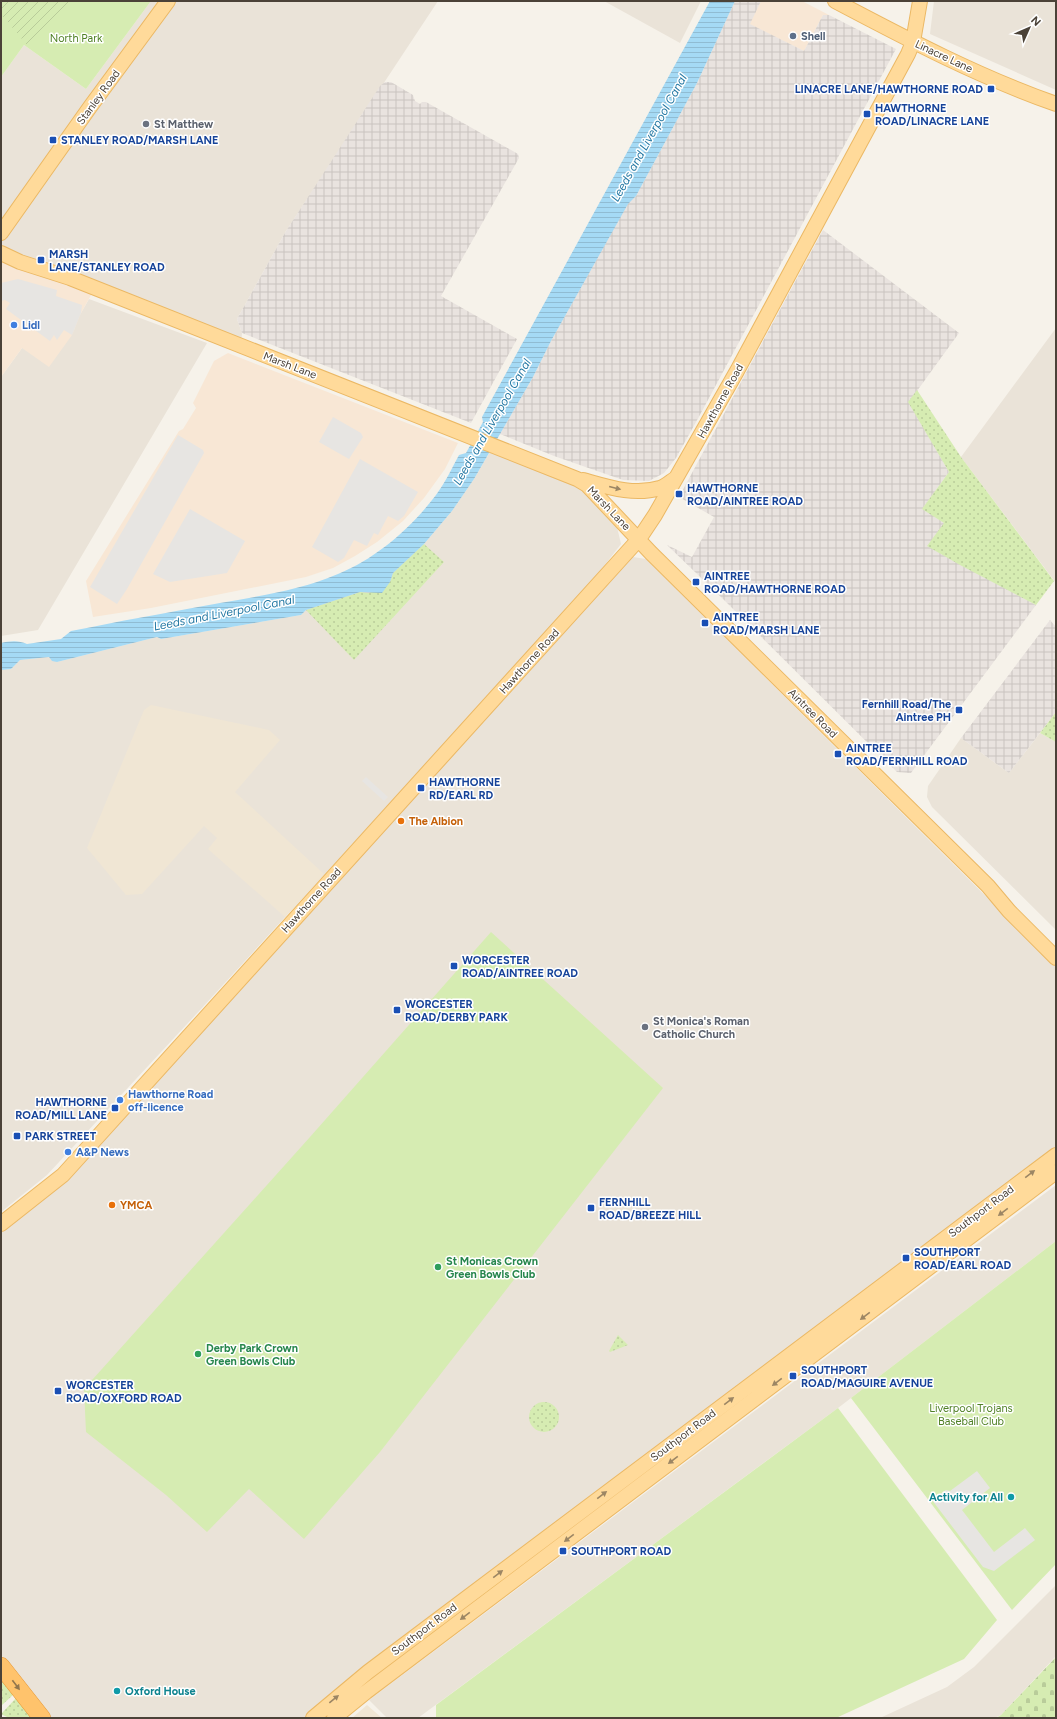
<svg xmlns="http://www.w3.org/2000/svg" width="1057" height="1719" viewBox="0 0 1057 1719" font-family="Figtree,sans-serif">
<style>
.residential{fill:#eae3d8}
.commercial{fill:#f8e7d5}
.industrial{fill:url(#industrial-grid)}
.education{fill:#f0e6d4}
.grass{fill:url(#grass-dots)}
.cemetery{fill:url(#cemetery-stones)}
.park{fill:#d6ecb2}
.garden{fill:url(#garden-furrows)}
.parking{fill:#e7e5e2}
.water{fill:url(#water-rules)}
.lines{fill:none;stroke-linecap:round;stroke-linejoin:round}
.primary-casing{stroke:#ebb864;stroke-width:16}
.highway-casing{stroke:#e69734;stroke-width:18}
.primary{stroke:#ffda9a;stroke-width:14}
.highway{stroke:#ffc36c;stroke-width:17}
.oneway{fill:#9c8664}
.oneway2{fill:#93764d}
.service-dot{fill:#5c6f8a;stroke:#fff;stroke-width:1.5}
.transit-dot{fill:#1a4fb4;stroke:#fff;stroke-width:1.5}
.worship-dot{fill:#6b7280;stroke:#fff;stroke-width:1.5}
.shop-dot{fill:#3f7fe0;stroke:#fff;stroke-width:1.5}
.food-dot{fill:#e8710a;stroke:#fff;stroke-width:1.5}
.leisure-dot{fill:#2e9e5b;stroke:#fff;stroke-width:1.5}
.culture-dot{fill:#0f9aa8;stroke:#fff;stroke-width:1.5}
.labels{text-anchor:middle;stroke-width:3;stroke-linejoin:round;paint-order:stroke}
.service-label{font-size:11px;font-weight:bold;fill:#4e5e75;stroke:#fff;text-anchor:start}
.park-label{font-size:11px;fill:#508126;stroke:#fff}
.street-label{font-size:11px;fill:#4b4238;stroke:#fff}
.transit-label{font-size:11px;font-weight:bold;fill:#164399;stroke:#fff;text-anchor:start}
.worship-label{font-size:11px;font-weight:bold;fill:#5b616d;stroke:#fff;text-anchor:start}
.shop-label{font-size:11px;font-weight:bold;fill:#366cbe;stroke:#fff;text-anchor:start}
.food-label{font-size:11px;font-weight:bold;fill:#c56008;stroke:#fff;text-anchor:start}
.leisure-label{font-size:11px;font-weight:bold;fill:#27864d;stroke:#fff;text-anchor:start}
.culture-label{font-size:11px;font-weight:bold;fill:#0d838f;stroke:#fff;text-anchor:end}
.water-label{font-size:12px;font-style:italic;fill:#2579a4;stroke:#fff}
</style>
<defs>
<pattern id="industrial-grid" width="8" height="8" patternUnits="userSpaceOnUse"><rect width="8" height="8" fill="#e9e3df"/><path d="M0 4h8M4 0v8" fill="none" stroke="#c9c4c0"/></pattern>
<pattern id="grass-dots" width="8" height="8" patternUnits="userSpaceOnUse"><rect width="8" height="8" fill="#d6ecb2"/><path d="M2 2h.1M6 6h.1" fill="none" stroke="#b9cc9a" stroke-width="1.8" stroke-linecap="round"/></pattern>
<pattern id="cemetery-stones" width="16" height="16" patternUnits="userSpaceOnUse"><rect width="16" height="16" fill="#d6ecb2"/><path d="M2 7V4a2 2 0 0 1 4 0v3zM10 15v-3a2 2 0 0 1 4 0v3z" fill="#b9cc9a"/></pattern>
<pattern id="garden-furrows" width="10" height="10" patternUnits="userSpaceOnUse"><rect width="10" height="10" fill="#d6ecb2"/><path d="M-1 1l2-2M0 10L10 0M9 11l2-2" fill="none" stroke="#b9cc9a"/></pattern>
<pattern id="water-rules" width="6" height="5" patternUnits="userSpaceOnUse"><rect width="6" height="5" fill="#a5daf5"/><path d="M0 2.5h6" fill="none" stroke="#90bcd3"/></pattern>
</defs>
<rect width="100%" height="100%" fill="#f6f2ea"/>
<path class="residential" d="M151,1H438L286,231L237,319L242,333L241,346L1,253V77L24,45L86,89Z
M604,1H701L680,43Z
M934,1H1056V90L930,34Z
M89,299L207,343L38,630L1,636V377L22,348L81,313Z
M1056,328V583L961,457Z
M491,450L576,483L617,527L621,544L587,588L200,1010L47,1175L1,1212V670L11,669L20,660L49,657L57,662L157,637L161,639L301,615L306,610L424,544L452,511L474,479Z
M633,557L646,559L1056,966V1149L343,1685L305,1718H51L1,1655V1230L70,1175Z
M1040,733L1056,742V930L932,807L927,797L928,786L961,738L1009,773Z
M1056,1185V1241L838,1408L418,1718H387L369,1700Z
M1056,1585V1656L1001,1715L994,1718H880L947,1687L974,1667Z"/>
<path class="commercial" d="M761,1H802L829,15H823L804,51L749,24Z
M1,253L95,288L81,313L72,335L49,367L22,348L1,377Z
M228,353L458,443L445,469L424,498L403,521L377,542L355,556L333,568L306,577L151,608L93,617L86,581L179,431L183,429L196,408L193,403L214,361Z"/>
<path class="industrial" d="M735,1H761L750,24L804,51L823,15H829L896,49L701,413L676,458L664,473L649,481L623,480L554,456L500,434L533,377L551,341L628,203L636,196L697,83Z
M385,82H391L413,95L415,101L420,104L422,102H426L518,154L519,158L441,296L517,339L471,423L242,333L237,319L286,231L380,86Z
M823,230L959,333L909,402L949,472L923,508L944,523L1011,591L1036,605L911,773L897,772L723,599L667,545L692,557L714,517L679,497Z
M1050,620L1056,627V712L1009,773L961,738Z"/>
<path class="education" d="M151,705L269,730L280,740L235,792L324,874L285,917L208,849L217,838L204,826L142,894L126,895L87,848L144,710Z
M367,1705L382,1718H352Z"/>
<path class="grass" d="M917,390L961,457L1054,581L1036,605L960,565L927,546L944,523L922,509L949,472L908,402Z
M424,544L444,562L354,660L306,610L360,592L369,593L390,582L393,573Z
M1056,712V742L1040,733Z
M618,1335L628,1345L610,1352L609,1351Z
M529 1417a15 15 0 1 1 30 0a15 15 0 1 1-30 0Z
M1,1676L14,1694L1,1706Z
M17,1697L33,1718H9L1,1714Z"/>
<path class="cemetery" d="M1056,1657V1718H996L1001,1715Z"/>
<path class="park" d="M1,1H151L86,89L24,45L1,77Z
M491,932L663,1088L380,1452L304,1539L249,1489L207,1532L166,1495L86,1432L84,1389L310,1137Z
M1056,1241V1564L1012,1610L851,1398Z
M838,1408L997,1620L964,1659L836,1718H436V1705Z"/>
<path class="garden" d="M1,1H70L27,45L1,14Z"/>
<path class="parking" d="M18,279L57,290L56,296L82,305L81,313L72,335L64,330L57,340L54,335L50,341L6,309L10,303L5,300L1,301V283Z
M333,417L361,433L363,437L349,459L319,442Z
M178,435L203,450L204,453L127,589L117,604L90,587Z
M360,459L418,492L404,516L398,521L388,516L378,535L374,533L367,546L354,540L344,558L338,562L312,547Z
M190,509L245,541L227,573L170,582L153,574Z
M366,777L388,797L384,801L362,781Z
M977,1471L990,1488L962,1510L994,1552L1025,1528L1035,1540L994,1571L983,1567L932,1500L946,1490L950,1491Z"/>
<path class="water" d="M710,1H735L697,83L636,196L628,204L551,341L533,377L474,479L452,511L424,544L393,573L390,582L382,593L360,592L306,610L301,615L161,639L157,637L57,662L52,661L49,657L20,660L11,669L1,670V643C9,641 19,640 27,644L61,639L71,631L92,627C135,618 178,611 220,603C260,596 301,590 338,574C377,558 411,528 436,495C445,483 452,468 459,455L466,453L483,422L482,417Z"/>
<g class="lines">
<g class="primary-casing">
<path id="primary" d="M835,1C907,39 979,77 1056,104
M1,233L90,107L168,1
M1,253L20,262L70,278L577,479L587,485L651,553L988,886L1009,911L1056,958
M583,480C608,487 634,496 660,488C666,486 671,481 676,478
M1,1224L63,1175L639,539L655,515L737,371L908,54L913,42L920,1
M313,1718L368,1672L1056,1155
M334,1718L366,1692L1056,1172"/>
</g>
<g class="highway-casing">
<path id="highway" d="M1,1666L42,1718"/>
</g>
<use href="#primary" class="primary"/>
<use href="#highway" class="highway"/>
</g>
<defs><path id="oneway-solid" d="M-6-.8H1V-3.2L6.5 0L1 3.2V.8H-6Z"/></defs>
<g class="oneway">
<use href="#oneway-solid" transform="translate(615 488) rotate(14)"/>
<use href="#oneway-solid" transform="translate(1030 1174) rotate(-37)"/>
<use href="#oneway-solid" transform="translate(1003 1212) rotate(143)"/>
<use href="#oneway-solid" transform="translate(865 1316) rotate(143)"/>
<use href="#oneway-solid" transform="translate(777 1382) rotate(143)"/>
<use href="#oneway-solid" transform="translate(729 1401) rotate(-37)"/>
<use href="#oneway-solid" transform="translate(673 1460) rotate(143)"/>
<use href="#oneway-solid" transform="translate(602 1495) rotate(-37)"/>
<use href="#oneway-solid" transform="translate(569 1538) rotate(143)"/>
<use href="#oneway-solid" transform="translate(498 1574) rotate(-37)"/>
<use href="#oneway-solid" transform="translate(465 1616) rotate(143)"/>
<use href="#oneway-solid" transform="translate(334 1699) rotate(-39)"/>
</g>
<use class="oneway2" href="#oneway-solid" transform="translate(16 1685) rotate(53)"/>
<circle class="service-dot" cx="793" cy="36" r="4"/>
<g class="transit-dot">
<rect x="987" y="85" width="8" height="8" rx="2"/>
<rect x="863" y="110" width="8" height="8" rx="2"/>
<rect x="49" y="136" width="8" height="8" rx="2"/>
<rect x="37" y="256" width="8" height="8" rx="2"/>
<rect x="675" y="490" width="8" height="8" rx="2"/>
<rect x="692" y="578" width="8" height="8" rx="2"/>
<rect x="701" y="619" width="8" height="8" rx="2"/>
<rect x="955" y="706" width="8" height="8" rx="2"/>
<rect x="834" y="750" width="8" height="8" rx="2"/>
<rect x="417" y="784" width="8" height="8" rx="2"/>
<rect x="450" y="962" width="8" height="8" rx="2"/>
<rect x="393" y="1006" width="8" height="8" rx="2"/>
<rect x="111" y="1104" width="8" height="8" rx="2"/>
<rect x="13" y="1132" width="8" height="8" rx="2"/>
<rect x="587" y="1204" width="8" height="8" rx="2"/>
<rect x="902" y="1254" width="8" height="8" rx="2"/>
<rect x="789" y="1372" width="8" height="8" rx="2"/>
<rect x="54" y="1387" width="8" height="8" rx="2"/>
<rect x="559" y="1547" width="8" height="8" rx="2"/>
</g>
<g class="worship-dot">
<circle cx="146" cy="124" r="4"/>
<circle cx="645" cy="1027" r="4"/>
</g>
<g class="shop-dot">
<circle cx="14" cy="325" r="4"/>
<circle cx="120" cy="1100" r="4"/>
<circle cx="68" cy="1152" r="4"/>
</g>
<g class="food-dot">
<circle cx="401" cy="821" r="4"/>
<circle cx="112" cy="1205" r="4"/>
</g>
<g class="leisure-dot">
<circle cx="438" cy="1267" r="4"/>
<circle cx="198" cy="1354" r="4"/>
</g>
<g class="culture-dot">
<circle cx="1011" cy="1497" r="4"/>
<circle cx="117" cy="1691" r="4"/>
</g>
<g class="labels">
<g class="service-label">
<text x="801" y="40">Shell</text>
</g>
<g class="park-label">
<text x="76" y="42">North Park</text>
<text x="971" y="1412">Liverpool Trojans<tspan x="971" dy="13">Baseball Club</tspan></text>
</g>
<g class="street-label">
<text transform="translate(944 56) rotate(25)" y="4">Linacre Lane</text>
<text transform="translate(98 97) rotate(-54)" y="4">Stanley Road</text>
<text transform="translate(290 365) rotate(21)" y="4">Marsh Lane</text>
<text transform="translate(720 401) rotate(-61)" y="4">Hawthorne Road</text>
<text transform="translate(609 508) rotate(46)" y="4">Marsh Lane</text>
<text transform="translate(529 661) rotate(-48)" y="4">Hawthorne Road</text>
<text transform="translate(813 713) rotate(45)" y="4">Aintree Road</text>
<text transform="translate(311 900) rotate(-48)" y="4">Hawthorne Road</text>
<text transform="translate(981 1211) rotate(-37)" y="4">Southport Road</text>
<text transform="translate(683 1435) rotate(-37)" y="4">Southport Road</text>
<text transform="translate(424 1629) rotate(-37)" y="4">Southport Road</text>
</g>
<g class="transit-label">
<text x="983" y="93" text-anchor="end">LINACRE LANE/HAWTHORNE ROAD</text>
<text x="875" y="112">HAWTHORNE<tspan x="875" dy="13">ROAD/LINACRE LANE</tspan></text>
<text x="61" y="144">STANLEY ROAD/MARSH LANE</text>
<text x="49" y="258">MARSH<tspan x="49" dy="13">LANE/STANLEY ROAD</tspan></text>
<text x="687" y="492">HAWTHORNE<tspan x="687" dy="13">ROAD/AINTREE ROAD</tspan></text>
<text x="704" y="580">AINTREE<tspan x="704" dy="13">ROAD/HAWTHORNE ROAD</tspan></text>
<text x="713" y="621">AINTREE<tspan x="713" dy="13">ROAD/MARSH LANE</tspan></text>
<text x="951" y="708" text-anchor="end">Fernhill Road/The<tspan x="951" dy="13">Aintree PH</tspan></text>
<text x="846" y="752">AINTREE<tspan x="846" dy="13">ROAD/FERNHILL ROAD</tspan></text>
<text x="429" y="786">HAWTHORNE<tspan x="429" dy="13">RD/EARL RD</tspan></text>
<text x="462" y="964">WORCESTER<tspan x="462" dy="13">ROAD/AINTREE ROAD</tspan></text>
<text x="405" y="1008">WORCESTER<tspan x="405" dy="13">ROAD/DERBY PARK</tspan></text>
<text x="107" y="1106" text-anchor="end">HAWTHORNE<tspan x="107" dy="13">ROAD/MILL LANE</tspan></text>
<text x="25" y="1140">PARK STREET</text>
<text x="599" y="1206">FERNHILL<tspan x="599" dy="13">ROAD/BREEZE HILL</tspan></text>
<text x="914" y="1256">SOUTHPORT<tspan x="914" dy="13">ROAD/EARL ROAD</tspan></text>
<text x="801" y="1374">SOUTHPORT<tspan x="801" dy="13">ROAD/MAGUIRE AVENUE</tspan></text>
<text x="66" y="1389">WORCESTER<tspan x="66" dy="13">ROAD/OXFORD ROAD</tspan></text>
<text x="571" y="1555">SOUTHPORT ROAD</text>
</g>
<g class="worship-label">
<text x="154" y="128">St Matthew</text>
<text x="653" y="1025">St Monica's Roman<tspan x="653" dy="13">Catholic Church</tspan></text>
</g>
<g class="shop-label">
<text x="22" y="329">Lidl</text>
<text x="128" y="1098">Hawthorne Road<tspan x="128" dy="13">off-licence</tspan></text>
<text x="76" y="1156">A&amp;P News</text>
</g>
<g class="food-label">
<text x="409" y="825">The Albion</text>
<text x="120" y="1209">YMCA</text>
</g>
<g class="leisure-label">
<text x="446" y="1265">St Monicas Crown<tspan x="446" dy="13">Green Bowls Club</tspan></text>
<text x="206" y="1352">Derby Park Crown<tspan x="206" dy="13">Green Bowls Club</tspan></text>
</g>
<g class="culture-label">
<text x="1003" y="1501">Activity for All</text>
<text x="125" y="1695" text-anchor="start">Oxford House</text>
</g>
<g class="water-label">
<text transform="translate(649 138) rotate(-61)" y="4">Leeds and Liverpool Canal</text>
<text transform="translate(492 422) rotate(-60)" y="4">Leeds and Liverpool Canal</text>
<text transform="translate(224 613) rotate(-11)" y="4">Leeds and Liverpool Canal</text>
</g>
</g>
<rect width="1057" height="1719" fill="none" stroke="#4b4238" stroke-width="4"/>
<g transform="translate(1029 28) rotate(45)" stroke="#ffffff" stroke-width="3" paint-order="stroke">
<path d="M0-3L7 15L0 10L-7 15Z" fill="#4b4238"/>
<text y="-6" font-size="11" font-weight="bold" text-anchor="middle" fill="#4b4238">N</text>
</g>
</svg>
